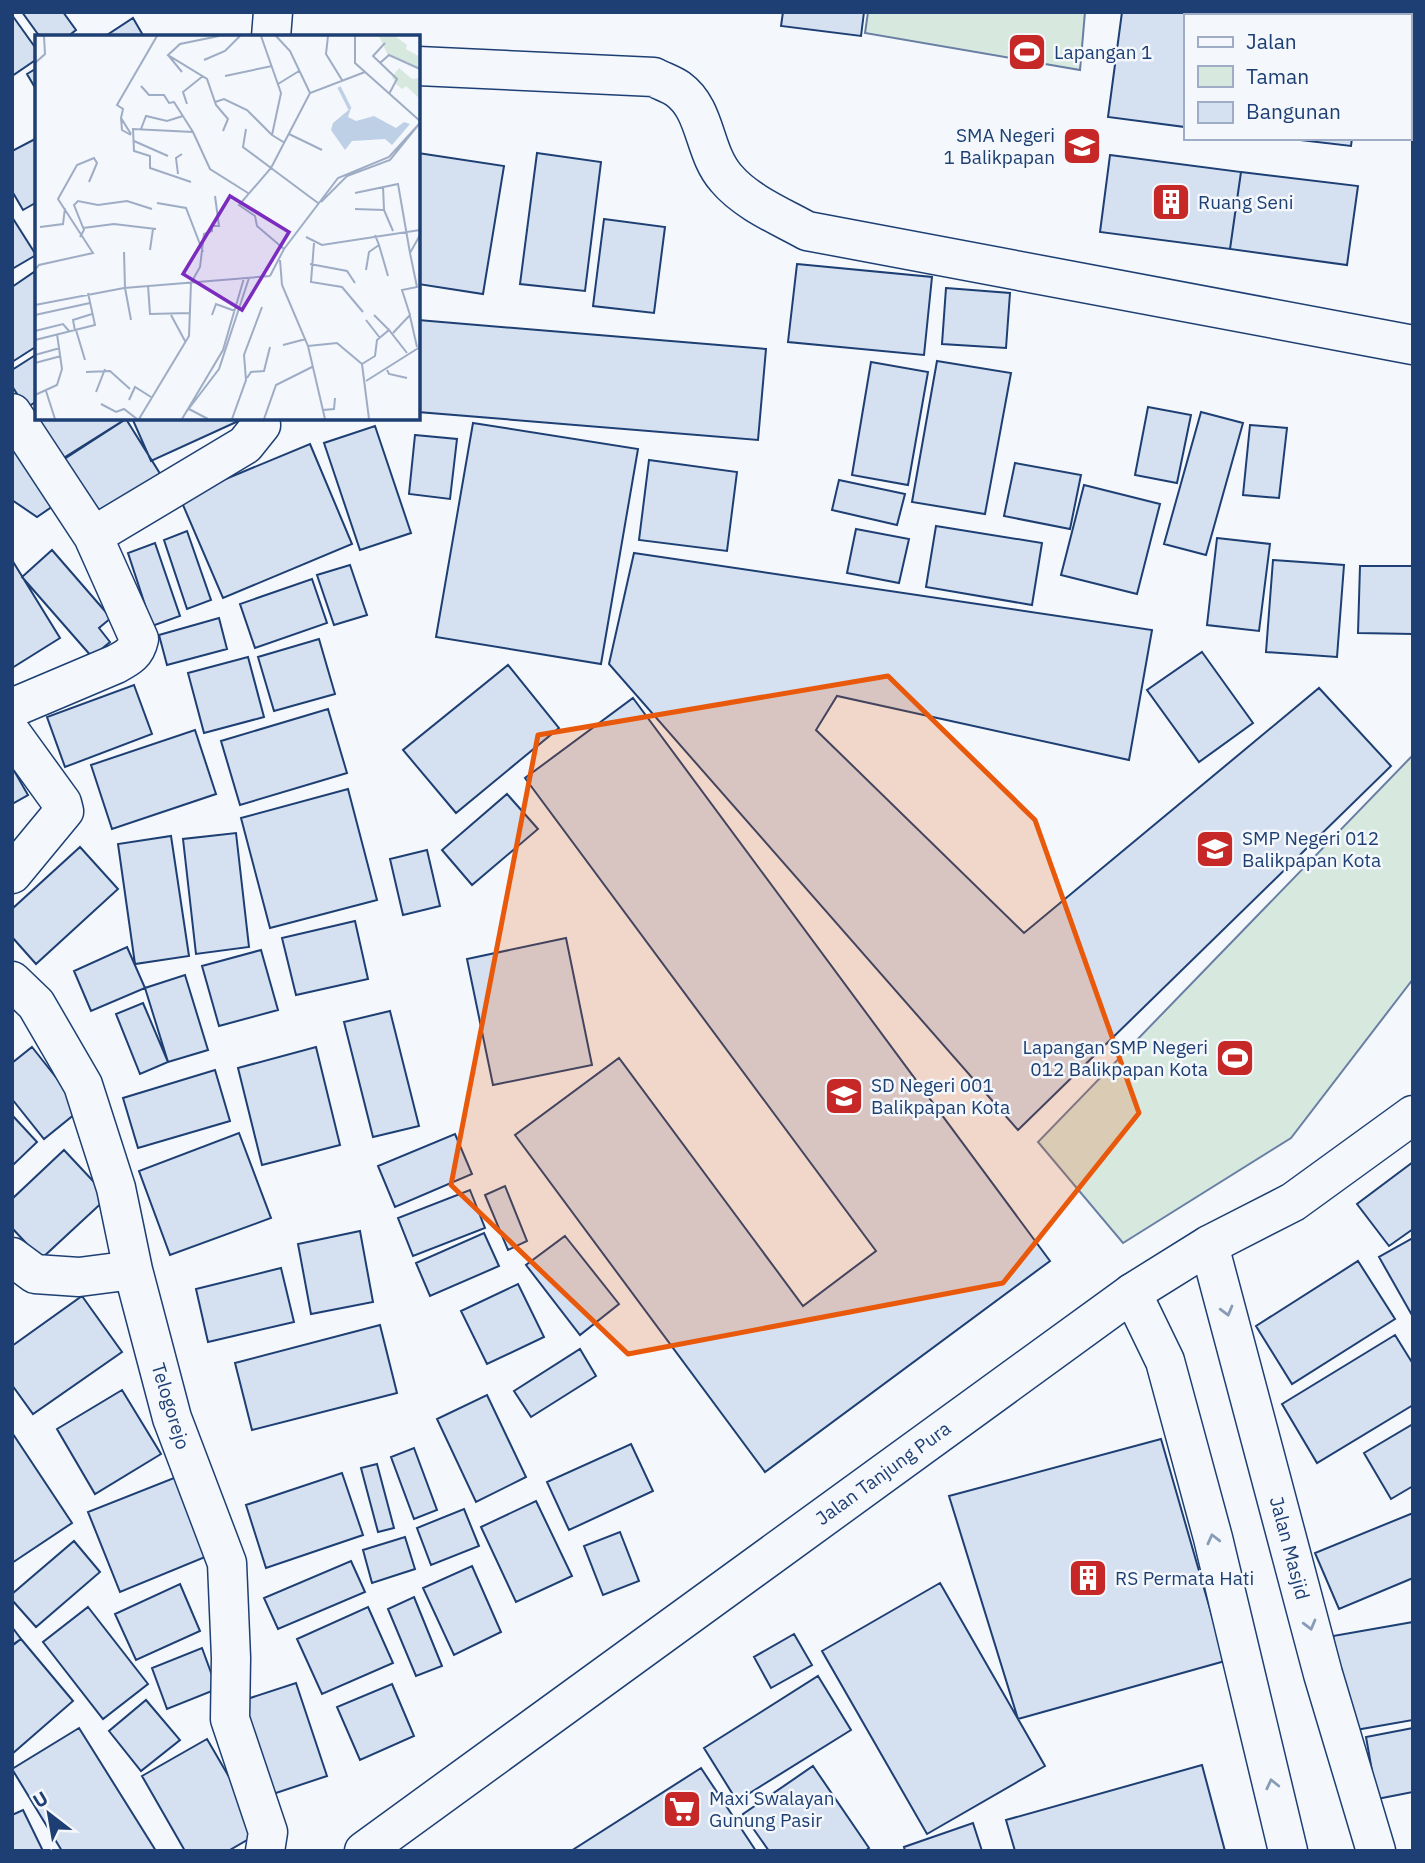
<svg xmlns="http://www.w3.org/2000/svg" width="1425" height="1863" viewBox="0 0 1425 1863" font-family="'IBM Plex Sans',sans-serif">
<style>
.green{fill:#d7e8df;stroke:#687fa3;stroke-width:2}
.parking{fill:#e3e8f0;stroke:#687fa3;stroke-width:2}
.building{fill:#d5e0f0;stroke:#1d3f73;stroke-width:2}
.lines{fill:none;stroke-linecap:round;stroke-linejoin:round}
.minor-casing{stroke:#1d3f73;stroke-width:41}
.tertiary-casing{stroke:#1d3f73;stroke-width:41}
.minor{stroke:#f4f7fb;stroke-width:38}
.tertiary{stroke:#f4f7fb;stroke-width:38}
.oneway{stroke:#889bb7}
.marked{fill:#e8590c;fill-opacity:0.2;stroke:#e8590c;stroke-width:5;stroke-linejoin:round}
.labels{text-anchor:middle;stroke-width:5;stroke-linejoin:round;paint-order:stroke}
.poi-label{font-size:19px;fill:#1d3f73;stroke:#f4f7fb;text-anchor:start}
.street-label{font-size:19px;fill:#1d3f73;stroke:#f4f7fb}
.inset-river{fill:none;stroke:#bed0e5;stroke-width:3.5}
.inset-road{fill:none;stroke:#9eadc5;stroke-width:2}
.view{fill:#7b2cbf;fill-opacity:0.15;stroke:#7b2cbf;stroke-width:3.5}
.inset-edge{fill:none;stroke:#1d3f73;stroke-width:3.5}
</style>
<rect width="100%" height="100%" fill="#f4f7fb"/>
<path class="green" d="M868,12H1085L1080,70L865,33Z
M1413,755V979L1291,1138L1123,1243L1038,1142Z"/>
<path class="parking" d="M1376,12H1413V139L1409,138V16H1376Z"/>
<path class="building" d="M22,12H63L76,30L67,37H40Z
M783,12H864L861,36L781,26Z
M1122,12H1368V16H1185V127L1108,117Z
M12,15L37,50V59L12,76Z
M133,18L144,37H104Z
M37,68V91L27,74Z
M37,138V202L23,210L12,191V151Z
M1283,138H1352L1351,146Z
M418,153L504,166L483,294L418,284Z
M537,153L601,162L585,291L520,284Z
M1110,155L1241,172L1230,249L1100,232Z
M1241,172L1358,186L1347,265L1230,249Z
M12,217L36,255L12,269Z
M604,219L665,227L654,313L593,306Z
M797,264L932,277L924,355L788,342Z
M37,270V346L12,362V287Z
M946,288L1010,293L1006,348L942,344Z
M418,320L766,349L758,440L418,412Z
M37,354V401L26,408L12,386V370Z
M937,361L1011,373L985,514L912,502Z
M871,362L928,372L908,485L852,475Z
M1148,407L1191,415L1177,483L1135,475Z
M37,408V418L126,419L61,461L30,412Z
M1201,412L1243,423L1206,555L1164,544Z
M132,418H245L151,461Z
M126,419L164,480L93,525L54,464Z
M473,423L638,449L601,664L436,637Z
M1250,425L1287,428L1279,498L1243,495Z
M375,426L411,533L360,550L324,443Z
M12,433L59,502L37,517L12,500Z
M415,435L457,439L450,499L409,494Z
M310,444L352,544L223,598L180,498Z
M649,460L737,472L727,551L639,540Z
M1015,463L1081,475L1070,529L1004,516Z
M839,480L905,494L897,525L832,510Z
M1084,485L1160,504L1137,594L1061,575Z
M936,526L1042,543L1032,605L926,587Z
M856,529L909,539L899,583L847,573Z
M187,531L211,600L187,609L164,540Z
M1217,538L1270,544L1259,631L1207,625Z
M155,543L180,616L152,626L128,553Z
M52,550L111,618L99,628L110,642L92,657L22,577Z
M634,553L1152,630L1129,760L837,696L816,730L1024,933L1319,688L1391,766L1018,1130L609,664Z
M12,560L60,638L12,668Z
M1273,560L1344,565L1337,657L1266,652Z
M350,565L367,615L334,625L317,575Z
M1360,566H1413V634L1358,633Z
M312,579L327,623L255,648L240,604Z
M219,618L227,649L167,665L159,635Z
M319,639L335,694L274,711L258,657Z
M1202,652L1253,723L1199,762L1147,690Z
M248,657L264,717L204,733L188,673Z
M508,665L559,728L456,813L403,750Z
M134,685L152,734L65,767L47,717Z
M633,698L1050,1261L765,1472L515,1135L619,1058L803,1306L876,1251L525,778Z
M328,709L347,773L240,805L221,741Z
M195,730L216,794L112,829L91,765Z
M12,767L28,795L12,804Z
M348,789L377,900L270,928L241,818Z
M507,794L538,829L472,885L442,850Z
M236,833L249,947L196,954L183,839Z
M171,836L189,956L135,964L118,844Z
M80,847L118,889L36,964L12,937V909Z
M427,850L440,906L403,915L390,859Z
M355,921L368,979L296,995L282,938Z
M566,938L592,1065L493,1085L467,959Z
M127,947L145,988L91,1011L74,971Z
M261,950L278,1010L219,1026L202,966Z
M185,975L208,1050L168,1062L145,988Z
M143,1003L168,1062L140,1074L116,1014Z
M390,1011L419,1126L373,1137L344,1022Z
M32,1047L81,1109L44,1139L12,1099V1063Z
M316,1047L340,1145L262,1165L238,1068Z
M215,1070L230,1121L138,1148L123,1098Z
M12,1115L37,1142L12,1166Z
M239,1133L271,1218L170,1255L139,1171Z
M455,1134L472,1174L395,1207L378,1166Z
M64,1150L108,1197L41,1259L12,1228V1199Z
M1413,1162V1229L1389,1246L1357,1204Z
M505,1186L527,1241L508,1250L485,1195Z
M470,1190L485,1228L413,1256L398,1218Z
M360,1231L373,1302L311,1314L298,1244Z
M484,1233L499,1266L430,1296L416,1263Z
M565,1236L619,1304L580,1335L526,1265Z
M1413,1238V1317L1379,1257Z
M1358,1261L1395,1319L1292,1384L1256,1326Z
M281,1268L294,1322L208,1342L196,1289Z
M518,1284L544,1337L487,1364L461,1311Z
M82,1296L122,1352L33,1414L12,1385V1346Z
M380,1325L397,1393L252,1430L235,1363Z
M1395,1335L1413,1364V1405L1317,1463L1282,1404Z
M580,1349L596,1376L531,1417L514,1391Z
M122,1390L161,1454L95,1494L57,1429Z
M487,1395L526,1477L476,1502L437,1419Z
M1413,1424V1486L1391,1499L1364,1453Z
M13,1434L72,1523L12,1563V1435Z
M1161,1439L1225,1661L1018,1719L949,1496Z
M631,1444L653,1491L569,1530L547,1482Z
M414,1448L437,1510L414,1519L391,1457Z
M377,1464L394,1528L378,1532L361,1468Z
M342,1473L363,1535L266,1568L246,1505Z
M179,1476L210,1555L120,1592L88,1512Z
M536,1501L572,1576L516,1602L481,1527Z
M464,1509L479,1546L431,1565L417,1528Z
M1413,1513V1578L1339,1609L1315,1553Z
M620,1532L639,1581L603,1595L584,1546Z
M405,1537L415,1569L372,1583L363,1550Z
M74,1541L100,1572L36,1627L12,1600V1594Z
M351,1561L365,1592L278,1629L264,1598Z
M472,1566L501,1632L454,1655L423,1588Z
M940,1583L1045,1766L927,1834L822,1651Z
M180,1584L200,1631L136,1660L115,1614Z
M414,1597L442,1666L416,1676L388,1609Z
M88,1607L148,1684L103,1719L43,1642Z
M368,1607L393,1663L322,1694L297,1639Z
M1413,1622V1720L1350,1731L1333,1636Z
M12,1627L21,1639L12,1645Z
M794,1634L812,1665L771,1688L754,1657Z
M21,1639L73,1701L12,1754V1646Z
M202,1648L217,1689L167,1709L152,1668Z
M818,1676L851,1730L737,1801L704,1748Z
M296,1683L327,1776L273,1794L241,1701Z
M392,1684L414,1736L360,1760L337,1707Z
M146,1700L180,1740L141,1771L109,1731Z
M79,1728L156,1851H62L12,1769Z
M1413,1728V1792L1377,1799L1366,1737Z
M207,1739L261,1832L228,1851H185L142,1776Z
M1202,1765L1225,1851H1015L1006,1820Z
M813,1766L869,1848L865,1851H769L743,1814Z
M701,1768L756,1851H571Z
M23,1810L43,1851H12V1815Z
M973,1823L982,1851H905L904,1847Z"/>
<g class="lines">
<g class="minor-casing">
<path id="minor" d="M271,37L273,12
M418,66L654,77C661,81 671,84 678,89C707,110 703,152 726,178C746,202 780,216 807,231L1413,345
M12,413L93,536L139,639C136,653 129,657 116,664L12,708
M93,536L245,445L261,425L260,418
M12,734L62,803L64,811L12,874
M12,981L36,1004L83,1085L116,1188L133,1270L172,1418L227,1563L231,1658L230,1719L268,1832L265,1851
M1209,1245L1323,1674L1376,1851
M12,1257L35,1274L79,1277L133,1270
M1132,1293L1165,1361L1213,1538L1288,1851"/>
</g>
<g class="tertiary-casing">
<path id="tertiary" d="M364,1851L1132,1293L1209,1245L1293,1202L1413,1115"/>
</g>
<use href="#minor" class="minor"/>
<use href="#tertiary" class="tertiary"/>
</g>
<defs><path id="oneway-chevron" d="M-2-3.5L2.5 0L-2 3.5" fill="none" stroke-width="1.6" stroke-linecap="round" stroke-linejoin="round" transform="scale(1.75)"/></defs>
<g class="oneway">
<use href="#oneway-chevron" transform="translate(1227 1311) rotate(75)"/>
<use href="#oneway-chevron" transform="translate(1213 1539) rotate(-104)"/>
<use href="#oneway-chevron" transform="translate(1310 1625) rotate(75)"/>
<use href="#oneway-chevron" transform="translate(1272 1784) rotate(-103)"/>
</g>
<path class="marked" d="M888,676L1035,820L1139,1113L1003,1283L628,1354L451,1185L538,735Z"/>
<defs>
<g id="stadium-square" transform="scale(2.0125)"><rect x="-9" y="-9" width="18" height="18" rx="4" fill="#c62828" stroke="#f4f7fb"/><path d="M0-5a6.5 5 0 1 0 0 10a6.5 5 0 1 0 0-10ZM-3.5-1.8h7v3.6h-7Z" fill="#fff"/></g>
<g id="school-square" transform="scale(2.0125)"><rect x="-9" y="-9" width="18" height="18" rx="4" fill="#c62828" stroke="#f4f7fb"/><path d="M0-5L7-2L0 1L-7-2ZM-4 1L0 2.5L4 1V4Q0 6-4 4Z" fill="#fff"/></g>
<g id="building-square" transform="scale(2.0125)"><rect x="-9" y="-9" width="18" height="18" rx="4" fill="#c62828" stroke="#f4f7fb"/><path d="M-4-6H4V6H1V3H-1V6H-4ZM-2.5-4.3h1.7v1.8h-1.7ZM.8-4.3h1.7v1.8H.8ZM-2.5-1h1.7V.8h-1.7ZM.8-1h1.7V.8H.8Z" fill="#fff"/></g>
<g id="supermarket-square" transform="scale(2.0125)"><rect x="-9" y="-9" width="18" height="18" rx="4" fill="#c62828" stroke="#f4f7fb"/><path d="M-6-5.5h2.5l.6 2H6L4.5 2H-2.5L-4.4-4H-6ZM-1.5 3.2a1.3 1.3 0 1 0 .1 0ZM3 3.2a1.3 1.3 0 1 0 .1 0Z" fill="#fff"/></g>
</defs>
<g fill-rule="evenodd">
<use href="#stadium-square" x="1027" y="52"/>
<use href="#school-square" x="1082" y="146"/>
<use href="#building-square" x="1171" y="202"/>
<use href="#school-square" x="1215" y="849"/>
<use href="#stadium-square" x="1235" y="1058"/>
<use href="#school-square" x="844" y="1096"/>
<use href="#building-square" x="1088" y="1578"/>
<use href="#supermarket-square" x="682" y="1809"/>
</g>
<g class="labels">
<g class="poi-label">
<text x="1054" y="59">Lapangan 1</text>
<text x="1055" y="142" text-anchor="end">SMA Negeri<tspan x="1055" dy="22">1 Balikpapan</tspan></text>
<text x="1198" y="209">Ruang Seni</text>
<text x="1242" y="845">SMP Negeri 012<tspan x="1242" dy="22">Balikpapan Kota</tspan></text>
<text x="1208" y="1054" text-anchor="end">Lapangan SMP Negeri<tspan x="1208" dy="22">012 Balikpapan Kota</tspan></text>
<text x="871" y="1092">SD Negeri 001<tspan x="871" dy="22">Balikpapan Kota</tspan></text>
<text x="1115" y="1585">RS Permata Hati</text>
<text x="709" y="1805">Maxi Swalayan<tspan x="709" dy="22">Gunung Pasir</tspan></text>
</g>
<g class="street-label">
<text transform="translate(171 1406) rotate(73)" y="7">Telogorejo</text>
<text transform="translate(883 1473) rotate(-36)" y="7">Jalan Tanjung Pura</text>
<text transform="translate(1290 1548) rotate(75)" y="7">Jalan Masjid</text>
</g>
</g>
<g transform="translate(35 35)">
<rect width="385" height="385" fill="#f4f7fb"/>
<path d="M344,1H360L372,10L371,14L385,22V34L353,20ZM364,33L377,44L385,43L384,63L371,51L367,54L361,49L357,42Z" fill="#d7e8df"/>
<path d="M316,73L313,82L321,86L339,81L361,93L369,87L375,89L357,110L350,104L317,106L310,115L296,95L298,88Z" fill="#bed0e5"/>
<path class="inset-river" d="M304,52L315,74"/>
<path class="inset-road" d="M184,1L145,9L133,20L172,44L181,70L193,84L188,96M226,1L246,58L237,100L250,108M241,1L255,16L275,58M293,1L291,19L307,45M320,1V28L385,86M350,8L338,21L362,44L354,59M133,20L147,37M169,25L190,16L205,1M0,28L10,19L9,1M345,28L354,20L385,34M190,41L237,31M243,49L264,36M106,51L114,60H129L134,68L139,67L158,97M180,67L189,64L212,75L237,100M152,69L148,57L168,41M86,83L87,95L96,100M106,94L111,81L132,86L148,81M211,94L208,112L236,133L204,170L220,181L222,191L249,214M96,99L86,83L88,74L82,70L122,1M254,99L287,115M99,106L133,121M143,139L141,123L147,119M156,147L115,133V121L99,116L98,94L158,97L175,134L213,158M348,151L349,175L358,196M320,158L363,149L375,218M286,167L312,141L355,125L384,89M122,168L151,173L168,217M283,168L236,133L275,58L330,37M320,174L349,175M5,192L28,189L30,173M48,193L79,189L121,194M45,202L49,195L39,170L43,166L63,170L92,166L117,174M271,202L287,210L385,195M279,208L276,247L307,252L328,277M344,210L353,241M115,215L118,194M89,217L90,253M245,225L247,250L273,311L290,384M275,229L312,236L320,248M0,235L4,230L58,218L23,164L42,130L59,123L62,128L54,147M331,235L334,217L344,210L340,200M235,241L249,214L303,143L354,122L385,88M113,250L115,279L155,278M90,253L96,285M0,270L89,253L235,241M0,280L55,268M136,280L150,306M177,280L181,269L200,276M339,280L354,295M375,281L382,312M331,285L345,303M41,295L50,325M0,296L28,289L34,296M40,296L38,285L57,279M358,298L375,280L367,255L382,252L375,218L385,200M0,305L60,290L53,258M248,310L271,304M273,311L302,308L327,329L334,384M0,320L25,313M0,328L26,321M327,329L340,321L342,305L354,295L372,318M352,335L354,339L372,343M51,337L75,336L95,354M212,343L216,337L229,336L235,312M331,346L385,312M11,356L20,384M61,357L70,334M0,360L22,350L27,334L22,299M94,365L100,352L116,362M66,369L81,377L89,374L102,384M154,374L173,384M288,375L299,374L300,363M152,376L184,334L214,243M104,384L154,301L156,248L165,232L169,199L177,196V191H184L180,161M147,384L188,315L209,243M197,384L211,345L209,320L227,272M229,384L241,350L277,332"/>
<path class="view" d="M195,161L254,197L207,275L148,239Z"/>
<rect width="385" height="385" class="inset-edge"/>
</g>
<rect width="1425" height="1863" fill="none" stroke="#1d3f73" stroke-width="28"/>
<rect x="1184" y="14" width="228" height="126" fill="#f4f7fb" stroke="#9eadc5" stroke-width="2"/>
<rect x="1198" y="37" width="35" height="10" fill="#f4f7fb" stroke="#9eadc5" stroke-width="2"/>
<text x="1246" y="49" font-size="21" fill="#1d3f73">Jalan</text>
<rect x="1198" y="66" width="35" height="21" fill="#d7e8df" stroke="#9eadc5" stroke-width="2"/>
<text x="1246" y="84" font-size="21" fill="#1d3f73">Taman</text>
<rect x="1198" y="102" width="35" height="21" fill="#d5e0f0" stroke="#9eadc5" stroke-width="2"/>
<text x="1246" y="119" font-size="21" fill="#1d3f73">Bangunan</text>
<g transform="translate(49 1814) rotate(329)" stroke="#f4f7fb" stroke-width="5" paint-order="stroke">
<path d="M0-5L12 26L0 18L-12 26Z" fill="#1d3f73"/>
<text y="-10" font-size="19" font-weight="bold" text-anchor="middle" fill="#1d3f73">U</text>
</g>
</svg>
